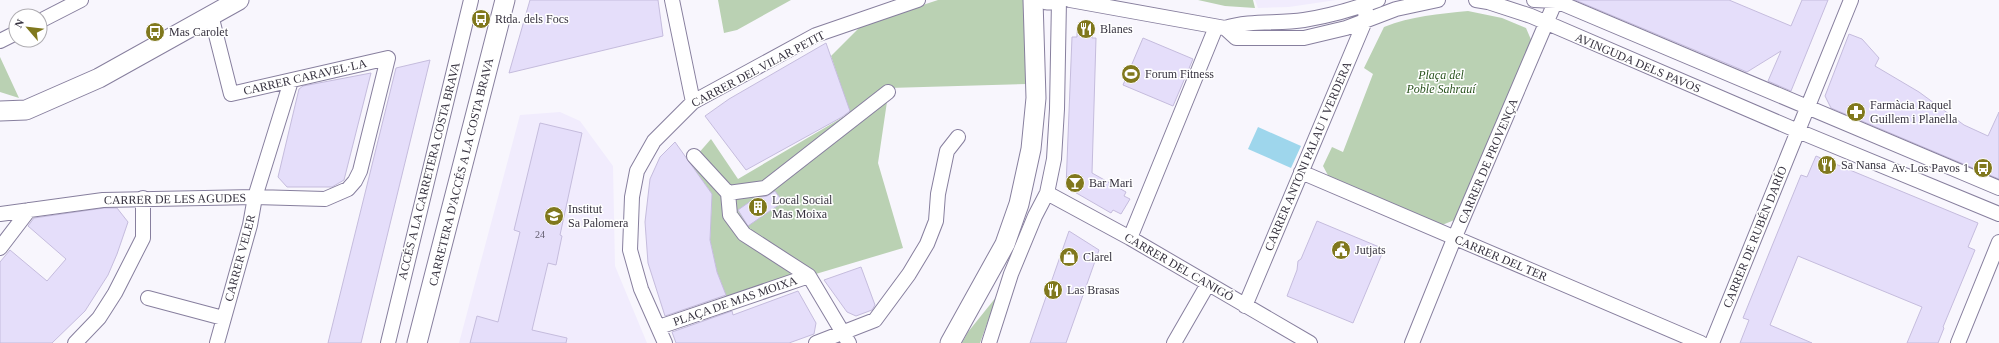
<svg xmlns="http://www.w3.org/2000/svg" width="1999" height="343" viewBox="0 0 1999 343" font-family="'Times New Roman',serif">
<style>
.built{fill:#f1ecfd}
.green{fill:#bad1b3}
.water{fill:#9ed6ec}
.building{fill:#e5defa;stroke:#c5bcdd}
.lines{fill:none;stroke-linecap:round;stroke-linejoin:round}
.street-casing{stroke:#877f9e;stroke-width:16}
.secondary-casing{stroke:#877f9e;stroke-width:21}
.street{stroke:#fff;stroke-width:14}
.secondary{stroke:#fff;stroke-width:19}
.labels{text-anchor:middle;stroke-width:3;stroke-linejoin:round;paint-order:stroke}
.number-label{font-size:10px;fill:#625d6e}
.poi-label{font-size:12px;fill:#36323f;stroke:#fff;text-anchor:start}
.street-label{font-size:12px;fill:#36323f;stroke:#fff}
.park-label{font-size:12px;font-style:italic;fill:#28521c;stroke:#fff}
</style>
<rect width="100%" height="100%" fill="#f8f6fd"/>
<path class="built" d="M1255,0H1336L1289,7L1258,8Z
M560,112L580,121L613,166L615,266L647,343H459L520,115Z"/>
<path class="green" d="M718,0H791L737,30L724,33Z
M938,0H1023L1027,32V84L889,88L878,163L903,248L809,276L727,298L717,272L710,240L712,194L690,163L711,139L738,179L850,113L831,56L862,25Z
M1198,0H1253L1255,8L1225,6Z
M1468,11L1502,18L1526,28L1532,42L1457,219L1437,227L1331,181L1323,166L1332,147L1343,152L1373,74L1364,68L1384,27C1411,16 1439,14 1468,11Z
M0,57L19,98L0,92Z
M997,296L980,343H962L968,332Z"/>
<path class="water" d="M1258,127L1301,146L1291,168L1248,149Z"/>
<path class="building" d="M530,0H658L663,36L509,73Z
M1575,0H1729L1791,26L1802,0H1828L1791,91L1768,81L1781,51L1747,72Z
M1077,27L1092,28V38H1096L1092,173L1126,192L1124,196L1130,199L1121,214L1113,210L1111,213L1066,187L1072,37H1077Z
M1849,34L1862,39L1879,58L1875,66L1919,92L1964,125L1988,136L1999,112V179L1831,108L1825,96Z
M1143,38L1193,59L1173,106L1123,85Z
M826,43L850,111L842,117L746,170L705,116L729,99Z
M430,60L361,343H328L396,68Z
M371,73L344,180L332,187H287L278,177L299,89L303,86Z
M540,123L582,133L560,235L562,236L556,265L548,263L532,330L567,338L566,343H470L477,316L498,322L520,232L514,230Z
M675,142L712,194L710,240L717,272L726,295L665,316L648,263L645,222L650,179L660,157Z
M1816,156L1978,223L1968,247L1975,250L1943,327L1944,328L1938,343H1907L1922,307L1798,256L1770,325L1812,343H1740L1749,320L1743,318L1772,246L1801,175L1807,177Z
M775,191L783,202L748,226L738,210L755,198L767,196Z
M104,208H117L128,222L117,254L108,275L85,311L52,343H0V262L10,250L47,281L66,259L28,226L34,218Z
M1317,221L1384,249L1353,323L1287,296L1297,270L1298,261L1301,259Z
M1069,231L1099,250L1066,343H1030Z
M861,267L875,305L872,310L856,316L847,312L824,280Z
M798,291L816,323L814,334L789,343H676L672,332L732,311L733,315Z"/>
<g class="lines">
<g class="street-casing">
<path id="street" d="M672,0L693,102
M1070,0L1225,28C1250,20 1278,24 1304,20C1329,16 1354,9 1378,0
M1476,0L1488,2L1531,16L1798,131L1999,214
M1534,0L1556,1L1999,188
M40,21L81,0
M1225,28L1236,38H1304L1346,28L1396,9L1438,0
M0,41L16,33
M694,156L728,193L730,215L744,234L809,276L849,343
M1301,172L1701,343
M728,193L765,188L888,92
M1047,193L1130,238L1310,343
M0,214L103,200L255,197L325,199L348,189L355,181L360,171L388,58L231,94L211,15
M1130,238L1216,27
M0,248L29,210
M148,298L223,318
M1245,306L1365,21L1366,5
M659,327L809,276
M75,343L99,318L115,293L143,238V198
M217,343L250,225L255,197L291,81
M388,343L471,0
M665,343L641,289L630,250L632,197L637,171L654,141L693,102L816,35L918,0
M816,343L875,320L909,274L927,244L936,221L938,194L947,151L958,137
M989,343L1011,274L1035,216L1047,193L1054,159L1057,109L1059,0
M1174,343L1208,284
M1412,343L1454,239L1556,0
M1712,343L1851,0
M1958,343L1999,242"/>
</g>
<g class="secondary-casing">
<path id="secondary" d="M1047,0H1051
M0,111L26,110L99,78L239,0
M417,343L505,0
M950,343L1005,244L1019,204L1031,149L1036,98L1033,0"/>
</g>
<use href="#street" class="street"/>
<use href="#secondary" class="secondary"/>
</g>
<defs>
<g id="bus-disc" transform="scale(1)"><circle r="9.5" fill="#80781d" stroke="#fff"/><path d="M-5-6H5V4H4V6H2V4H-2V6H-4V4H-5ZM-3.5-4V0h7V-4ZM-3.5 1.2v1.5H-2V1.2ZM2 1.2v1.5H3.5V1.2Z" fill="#fff"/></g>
<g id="restaurant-disc" transform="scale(1)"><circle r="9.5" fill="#80781d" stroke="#fff"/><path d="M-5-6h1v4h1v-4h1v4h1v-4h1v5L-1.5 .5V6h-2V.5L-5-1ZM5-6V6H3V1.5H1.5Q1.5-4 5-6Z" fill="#fff"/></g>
<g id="stadium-disc" transform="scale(1)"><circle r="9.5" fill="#80781d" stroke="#fff"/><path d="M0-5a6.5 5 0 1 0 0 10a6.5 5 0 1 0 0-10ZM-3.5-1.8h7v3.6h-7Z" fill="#fff"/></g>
<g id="pharmacy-disc" transform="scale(1)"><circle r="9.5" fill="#80781d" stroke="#fff"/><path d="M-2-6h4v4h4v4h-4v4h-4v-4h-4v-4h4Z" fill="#fff"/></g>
<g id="bar-disc" transform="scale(1)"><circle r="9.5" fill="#80781d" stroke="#fff"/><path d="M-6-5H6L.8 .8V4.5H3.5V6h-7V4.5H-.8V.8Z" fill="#fff"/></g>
<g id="building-disc" transform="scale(1)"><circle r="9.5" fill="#80781d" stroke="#fff"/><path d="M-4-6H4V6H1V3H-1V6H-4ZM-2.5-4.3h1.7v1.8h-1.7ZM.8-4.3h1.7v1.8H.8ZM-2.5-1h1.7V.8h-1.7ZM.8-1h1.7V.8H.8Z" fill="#fff"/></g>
<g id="school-disc" transform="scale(1)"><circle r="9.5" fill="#80781d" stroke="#fff"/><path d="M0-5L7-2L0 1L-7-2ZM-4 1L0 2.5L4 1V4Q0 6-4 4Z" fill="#fff"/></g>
<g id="civic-disc" transform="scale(1)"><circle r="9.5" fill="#80781d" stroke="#fff"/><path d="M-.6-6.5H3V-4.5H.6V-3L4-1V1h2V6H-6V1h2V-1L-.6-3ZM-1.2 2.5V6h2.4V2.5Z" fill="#fff"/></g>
<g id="shop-disc" transform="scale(1)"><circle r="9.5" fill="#80781d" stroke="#fff"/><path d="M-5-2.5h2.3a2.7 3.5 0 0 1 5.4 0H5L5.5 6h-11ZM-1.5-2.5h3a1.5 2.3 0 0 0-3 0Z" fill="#fff"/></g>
</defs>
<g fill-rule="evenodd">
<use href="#bus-disc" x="481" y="19"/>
<use href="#restaurant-disc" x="1086" y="29"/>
<use href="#bus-disc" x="155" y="32"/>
<use href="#stadium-disc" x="1131" y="74"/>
<use href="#pharmacy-disc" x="1856" y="112"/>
<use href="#restaurant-disc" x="1827" y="165"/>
<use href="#bus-disc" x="1983" y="168"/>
<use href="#bar-disc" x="1075" y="183"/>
<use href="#building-disc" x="758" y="207"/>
<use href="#school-disc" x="554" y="216"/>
<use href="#civic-disc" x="1341" y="250"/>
<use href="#shop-disc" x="1069" y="257"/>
<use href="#restaurant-disc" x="1053" y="290"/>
</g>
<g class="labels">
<g class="number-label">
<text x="540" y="238">24</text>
</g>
<g class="poi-label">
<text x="495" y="23">Rtda. dels Focs</text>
<text x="1100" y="33">Blanes</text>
<text x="169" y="36">Mas Carolet</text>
<text x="1145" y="78">Forum Fitness</text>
<text x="1870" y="109">Farmàcia Raquel<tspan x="1870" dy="14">Guillem i Planella</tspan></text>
<text x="1841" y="169">Sa Nansa</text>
<text x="1969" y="172" text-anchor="end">Av. Los Pavos 1</text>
<text x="1089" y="187">Bar Mari</text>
<text x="772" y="204">Local Social<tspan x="772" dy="14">Mas Moixa</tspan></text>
<text x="568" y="213">Institut<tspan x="568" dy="14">Sa Palomera</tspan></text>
<text x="1355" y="254">Jutjats</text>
<text x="1083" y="261">Clarel</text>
<text x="1067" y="294">Las Brasas</text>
</g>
<g class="street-label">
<text transform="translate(1638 63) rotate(23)" y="4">AVINGUDA DELS PAVOS</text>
<text transform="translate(758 69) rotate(-28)" y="4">CARRER DEL VILAR PETIT</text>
<text transform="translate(305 77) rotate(-13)" y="4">CARRER CARAVEL·LA</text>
<text transform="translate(1308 156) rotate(-67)" y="4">CARRER ANTONI PALAU I VERDERA</text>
<text transform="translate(1488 161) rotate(-67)" y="4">CARRER DE PROVENÇA</text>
<text transform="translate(429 171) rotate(-76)" y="4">ACCÉS A LA CARRETERA COSTA BRAVA</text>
<text transform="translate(461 172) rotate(-76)" y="4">CARRETERA D'ACCÉS A LA COSTA BRAVA</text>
<text transform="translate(175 199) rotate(-1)" y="4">CARRER DE LES AGUDES</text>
<text transform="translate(1755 237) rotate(-68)" y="4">CARRER DE RUBÉN DARÍO</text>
<text transform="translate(240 258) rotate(-75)" y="4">CARRER VELER</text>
<text transform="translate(1501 258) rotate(23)" y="4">CARRER DEL TER</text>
<text transform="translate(1179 267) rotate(30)" y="4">CARRER DEL CANIGÓ</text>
<text transform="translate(735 301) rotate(-19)" y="4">PLAÇA DE MAS MOIXA</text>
</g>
<g class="park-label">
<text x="1441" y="79">Plaça del<tspan x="1441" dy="14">Poble Sahrauí</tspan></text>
</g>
</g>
<g transform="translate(28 28) rotate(298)"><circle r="19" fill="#ffffff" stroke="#afadb2"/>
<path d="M0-3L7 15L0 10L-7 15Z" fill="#80781d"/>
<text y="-6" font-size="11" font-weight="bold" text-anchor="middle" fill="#36323f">N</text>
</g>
</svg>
